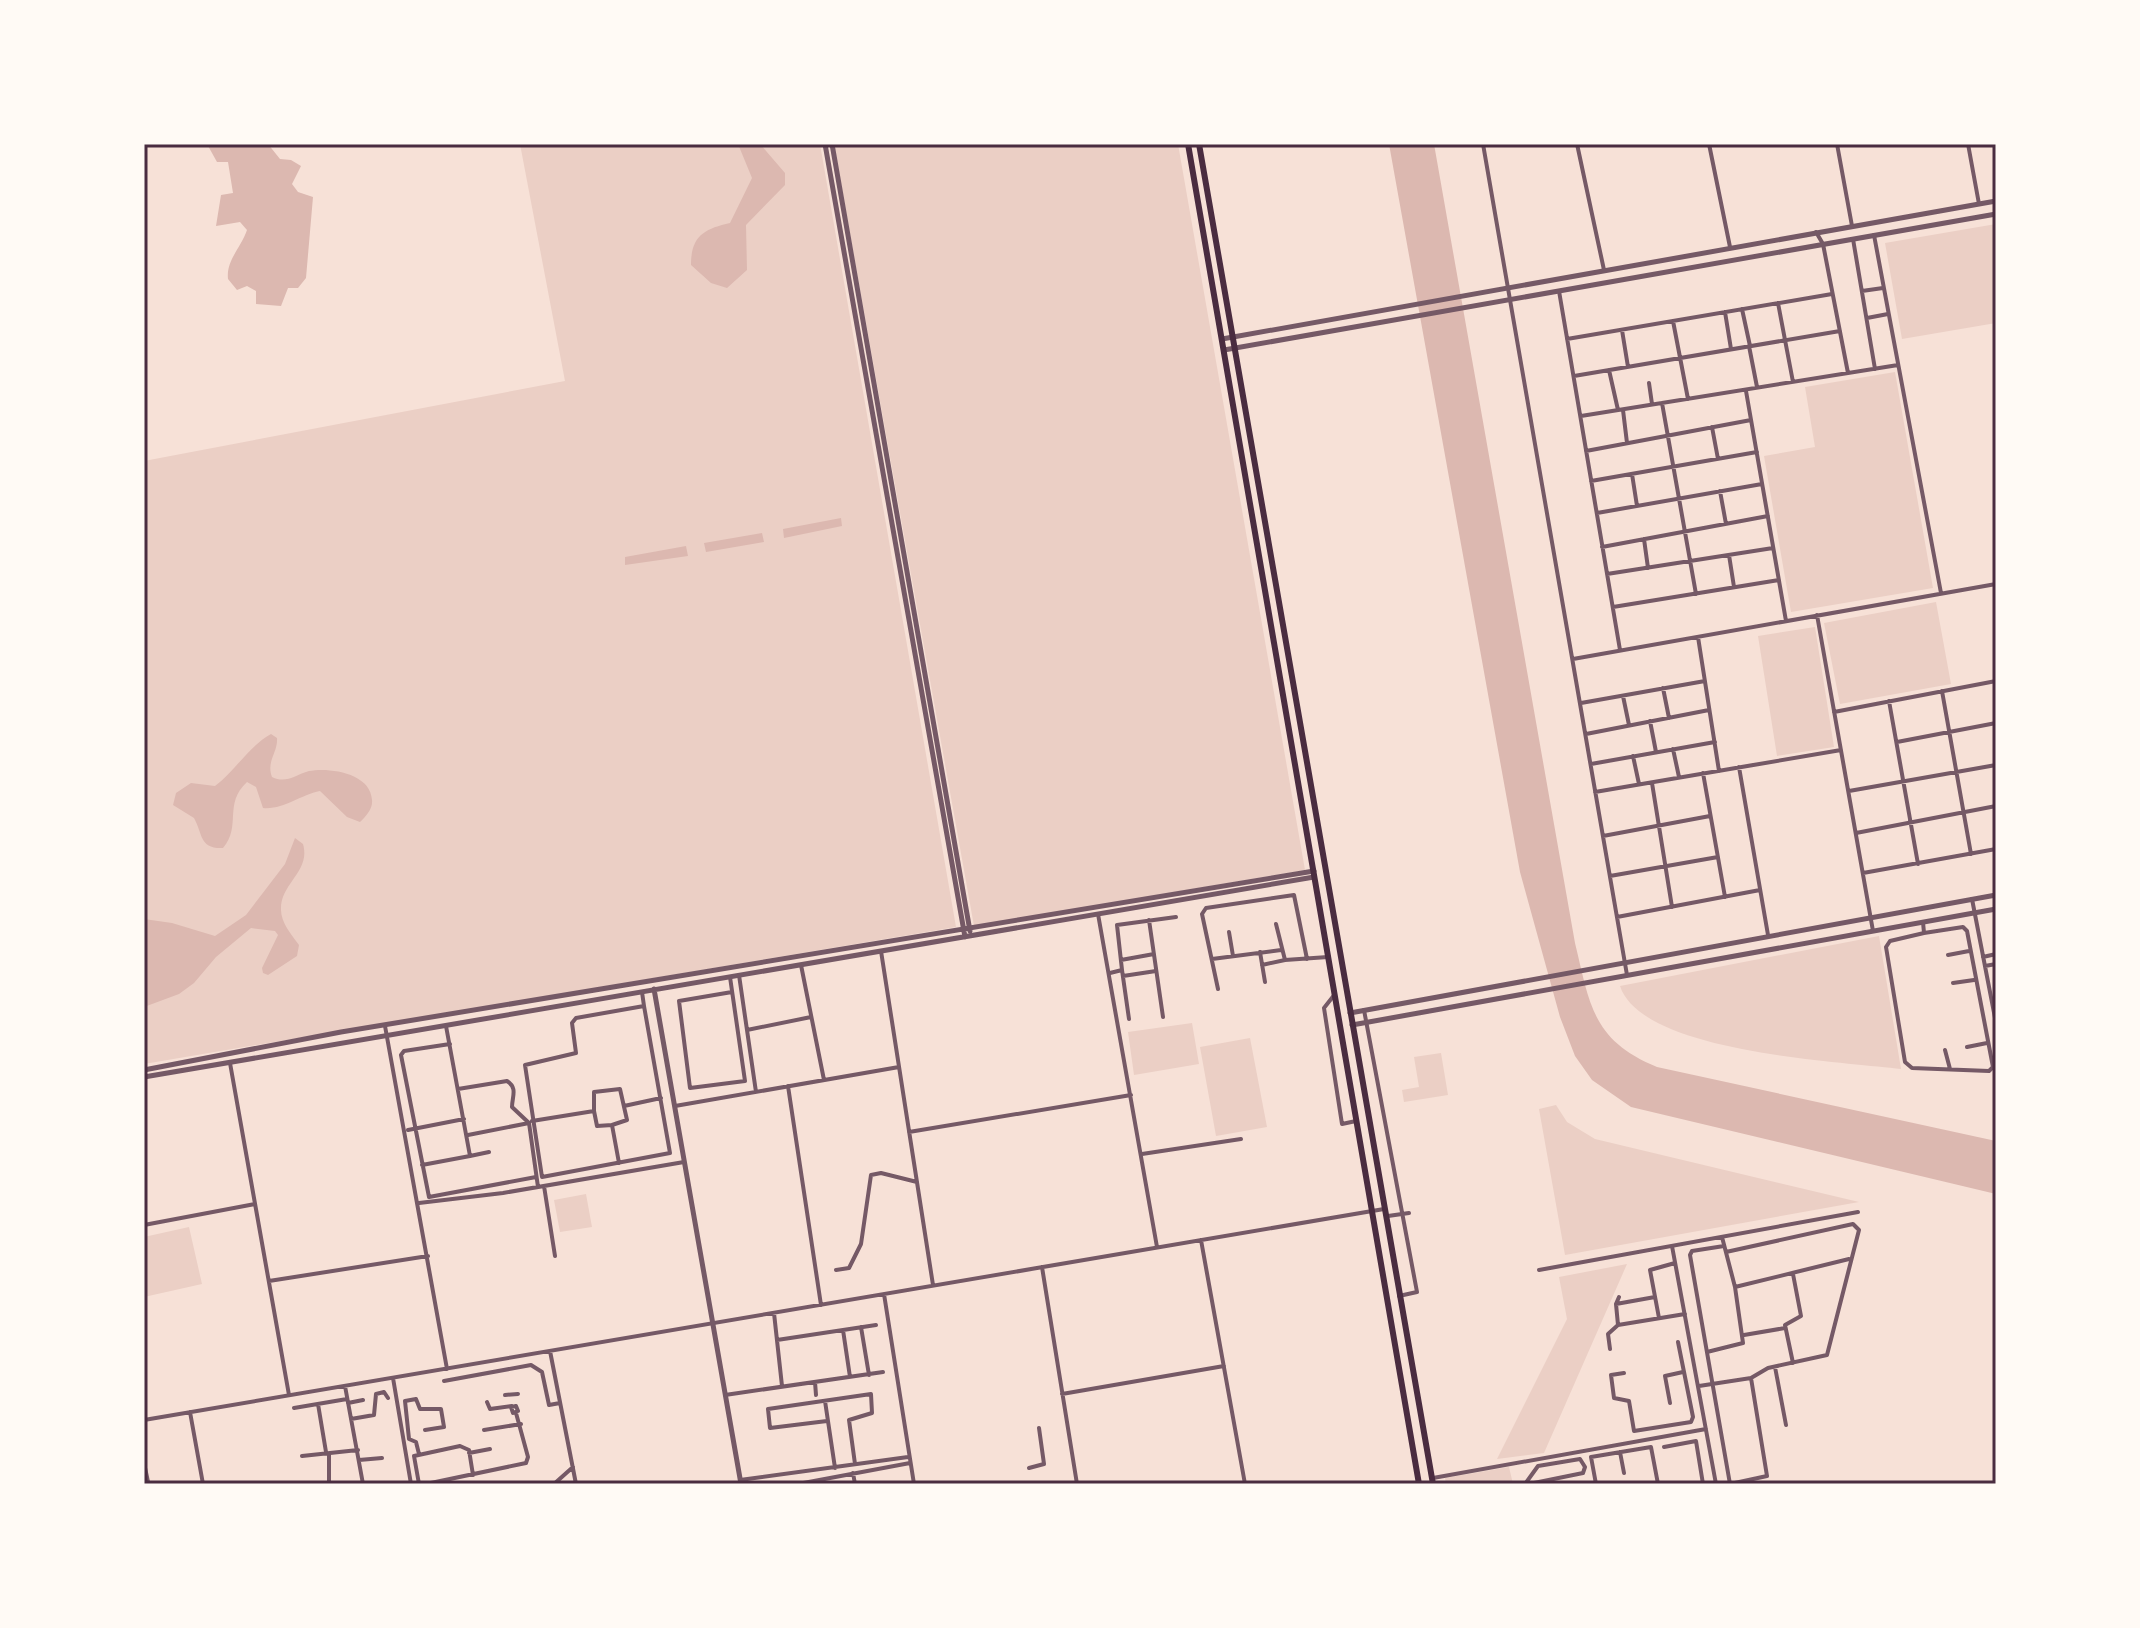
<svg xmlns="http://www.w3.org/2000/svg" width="2140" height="1628" viewBox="0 0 2140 1628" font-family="Helvetica,sans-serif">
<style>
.green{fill:#ebcfc5}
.water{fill:#dcb8b0}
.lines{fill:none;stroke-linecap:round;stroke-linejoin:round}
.minor{stroke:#755966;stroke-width:4}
.tertiary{stroke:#755966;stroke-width:5}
.primary{stroke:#4a2c40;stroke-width:6}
.neatline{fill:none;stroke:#4a2c40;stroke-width:3}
</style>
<rect width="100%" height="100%" fill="#f7e1d7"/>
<path class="green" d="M520,144H820L956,927L144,1064V461L565,381Z
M834,144H1178L1305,870L974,926Z
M1996,224V323L1902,339L1885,243Z
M1895,372L1933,588L1791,612L1764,456L1815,447L1805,387Z
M1936,602L1951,684L1840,704L1824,623Z
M1815,627L1834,747L1777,756L1758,636Z
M1879,936L1901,1069C1838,1061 1642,1053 1620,986Z
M1192,1023L1199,1064L1134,1075L1128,1032Z
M1250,1038L1267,1127L1216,1136L1200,1047Z
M1441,1053L1448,1095L1404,1102L1402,1090L1419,1087L1414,1057Z
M1556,1105L1567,1122L1595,1139L1859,1202L1565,1255L1539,1109Z
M586,1194L592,1227L560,1232L554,1200Z
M189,1227L202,1284L144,1297V1237Z
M1627,1264L1544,1453L1497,1459L1567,1319L1559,1277Z
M1509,1467L1513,1484H1446L1445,1478Z"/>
<path class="water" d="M207,144H268L280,159L291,160L301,166L292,184L298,192L313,197L306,278L298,288H288L281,306L256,304V291L247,286L237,290L228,279C226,260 241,248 247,230L240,222L216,226L221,195L233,193L228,162H217Z
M738,144H760L785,173V185L746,225L747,270L727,288L711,283L691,265C691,236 704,229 730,223L752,178Z
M1389,144H1434L1575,943C1590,1005 1592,1040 1657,1067L1996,1141V1194L1631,1107L1592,1080L1575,1056L1560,1017L1520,872Z
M841,518L842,526L784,538L783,529Z
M762,533L764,542L706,552L704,543Z
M686,546L688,556L625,565V557Z
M271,734L277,738C278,753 266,761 272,777C286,784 295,775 309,771C329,767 371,773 372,800C373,809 366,816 360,822L347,817L320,791C300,795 283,810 263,808L256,787L247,782C223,804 242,826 223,848C199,849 203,834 194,818L173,805L176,793L191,783L215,786C235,771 249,746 271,734Z
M295,838L303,844C311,872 280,883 281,910C281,923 292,935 299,945L297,956L268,975L263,973L262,968L278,935L275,931L251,928L216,957L194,983L179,994L144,1007V919L172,923L215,936L246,915L285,864Z"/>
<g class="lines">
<path class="minor" d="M1483,144L1627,975
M1577,144L1604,270
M1709,144L1730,247
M1837,144L1852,226
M1968,144L1979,204
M1816,232L1823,244L1848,373
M1874,235L1941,593
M1853,239L1875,369
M1559,291L1620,650
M1862,291L1883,288
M1778,303L1793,382
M1742,309L1750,346
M1725,312L1731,349
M1867,318L1888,314
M1673,321L1688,399
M1622,330L1628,367
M1567,339L1832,294
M1749,346L1757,387
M1609,370L1618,410
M1574,376L1840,331
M1649,383L1652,404
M1746,391L1786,621
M1662,403L1696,594
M1623,410L1627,443
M1581,416L1898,365
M1712,427L1718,459
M1586,451L1751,420
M1632,474L1637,506
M1591,481L1757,452
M1720,491L1726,524
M1597,513L1762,484
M1644,539L1648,568
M1602,547L1768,516
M1729,555L1734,587
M1607,574L1773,548
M1613,607L1779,580
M1817,615L1873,931
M1698,637L1719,771
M1573,659L1996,584
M1663,688L1669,718
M1942,691L1971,854
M1623,696L1629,725
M1889,701L1918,864
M1581,703L1705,681
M1834,712L1996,681
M1650,721L1656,752
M1586,734L1709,710
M1897,742L1996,723
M1673,749L1679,777
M1633,756L1639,784
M1591,764L1715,742
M1739,767L1768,935
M1703,773L1725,897
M1652,783L1672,907
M1849,791L1996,765
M1595,792L1841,750
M1856,833L1996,806
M1603,836L1710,816
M1863,873L1996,849
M1610,876L1718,857
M1972,899L1996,1023
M1098,914L1157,1247
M1617,917L1760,890
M1149,920L1163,1017
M1923,922L1924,933L1890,941L1886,947L1905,1062L1912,1068L1989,1071L1993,1067L1967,931L1963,927L1924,933
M1276,924L1285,960L1328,957
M1229,932L1233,956
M881,951L933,1285
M1260,952L1265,982
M1948,955L1969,951
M1983,957L1996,954
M1212,959L1281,950
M1121,960L1154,954
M801,965L824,1080
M1262,965L1285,960
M1985,966L1996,964
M1122,970L1129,1019
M1110,973L1122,970L1117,925L1176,917
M739,975L756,1092
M1123,976L1156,971
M730,977L745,1081L690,1088L679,1001L732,992
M1953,983L1974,980
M1218,989L1202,914L1206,908L1294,895L1307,959
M642,992L644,1006
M1335,994L1324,1008L1342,1124L1356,1121
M644,1006L670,1153L542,1177L525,1065L576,1053L572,1023L576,1018Z
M1364,1010L1417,1292L1399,1296
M385,1026L447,1369
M747,1030L811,1017
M450,1044L404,1051L401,1055L429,1197L536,1177
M1967,1047L1987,1043
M1945,1050L1950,1069
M230,1063L289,1395
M788,1086L821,1305
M458,1089L507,1081C518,1088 512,1097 512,1107L529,1123L538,1187
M624,1106L661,1098
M675,1106L899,1067
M594,1111V1092L620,1089L627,1120L612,1125L619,1163
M532,1121L594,1111L597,1126L612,1125
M408,1130L464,1119
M909,1132L1131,1095
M468,1135L529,1123
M1142,1154L1241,1139
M470,1156L489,1152
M422,1165L470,1156L446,1026
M544,1186L555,1256
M419,1203L503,1193L684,1162
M1388,1216L1409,1213
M144,1225L255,1204
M1201,1240L1245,1484
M1672,1246L1716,1484
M1724,1246L1692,1251L1690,1255L1730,1484L1767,1476L1751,1378L1768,1368L1827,1355L1859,1230L1853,1224L1726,1252
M1042,1267L1077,1484
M836,1270L849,1268L861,1244L871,1175L881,1173L917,1182
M1539,1270L1858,1212
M269,1281L428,1256
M1735,1287L1849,1259
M884,1294L914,1484
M1616,1304L1655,1297
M774,1313L782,1386
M1659,1318L1650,1270L1675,1263
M1618,1325L1616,1304L1619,1297
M861,1327L869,1375
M843,1330L850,1377
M1744,1335L1785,1328
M777,1340L876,1325
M1610,1349L1608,1334L1618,1325L1685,1314
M550,1351L576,1484
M1707,1352L1743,1343L1735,1287L1722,1237
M1793,1363L1785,1325L1801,1316L1793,1274
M1775,1367L1786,1425
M1624,1373L1611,1375L1614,1398L1629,1401L1634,1431L1691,1422L1693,1417L1678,1342
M393,1378L411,1484
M444,1381L531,1365L542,1372L549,1405L560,1403
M815,1382L816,1395
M345,1386L363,1484
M1699,1386L1751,1378
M1062,1394L1224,1366
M505,1395L518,1394
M725,1395L883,1372
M825,1401L835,1468
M487,1402L490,1409L512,1406
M348,1403L363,1400
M1670,1403L1665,1376L1683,1372
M318,1404L326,1452
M516,1406L518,1411L513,1413L511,1407Z
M294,1408L347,1399
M190,1412L203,1484
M351,1419L374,1415L376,1394L384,1392L388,1398
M144,1420L1384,1209
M827,1421L770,1428L768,1409L871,1394L872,1413L849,1420L855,1464
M484,1430L521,1424
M1664,1447L1696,1441L1703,1484
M1620,1452L1624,1473
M469,1453L490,1449
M419,1454L416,1442L409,1439L405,1401L416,1399L420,1409H441L444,1427L425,1430
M329,1455V1482
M302,1456L358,1450
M359,1460L382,1458
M144,1463L148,1482
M1029,1468L1044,1464L1039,1428
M853,1473L855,1484
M1433,1478L1706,1429
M740,1480L908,1457
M419,1484L414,1456L460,1446L469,1450L473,1475
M426,1484L526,1463L528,1457L516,1413
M554,1484L573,1467
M798,1484L910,1463
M894,1484L901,1483
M1525,1484L1538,1466L1580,1459L1585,1467L1583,1473L1529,1484
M1596,1484L1591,1457L1651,1447L1658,1484"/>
<path class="tertiary" d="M825,144L965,937
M832,144L970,931
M1222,339L1996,201
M1224,350L1996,214
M654,989L741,1484
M1350,1013L1996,895
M1352,1025L1996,909
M144,1070L341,1032L1314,871
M144,1077L1314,877"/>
<path class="primary" d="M1188,144L1419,1484
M1199,144L1433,1484"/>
</g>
<rect width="2140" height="1628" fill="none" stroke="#fffaf5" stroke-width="292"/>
<rect x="146" y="146" width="1848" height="1336" class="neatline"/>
</svg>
